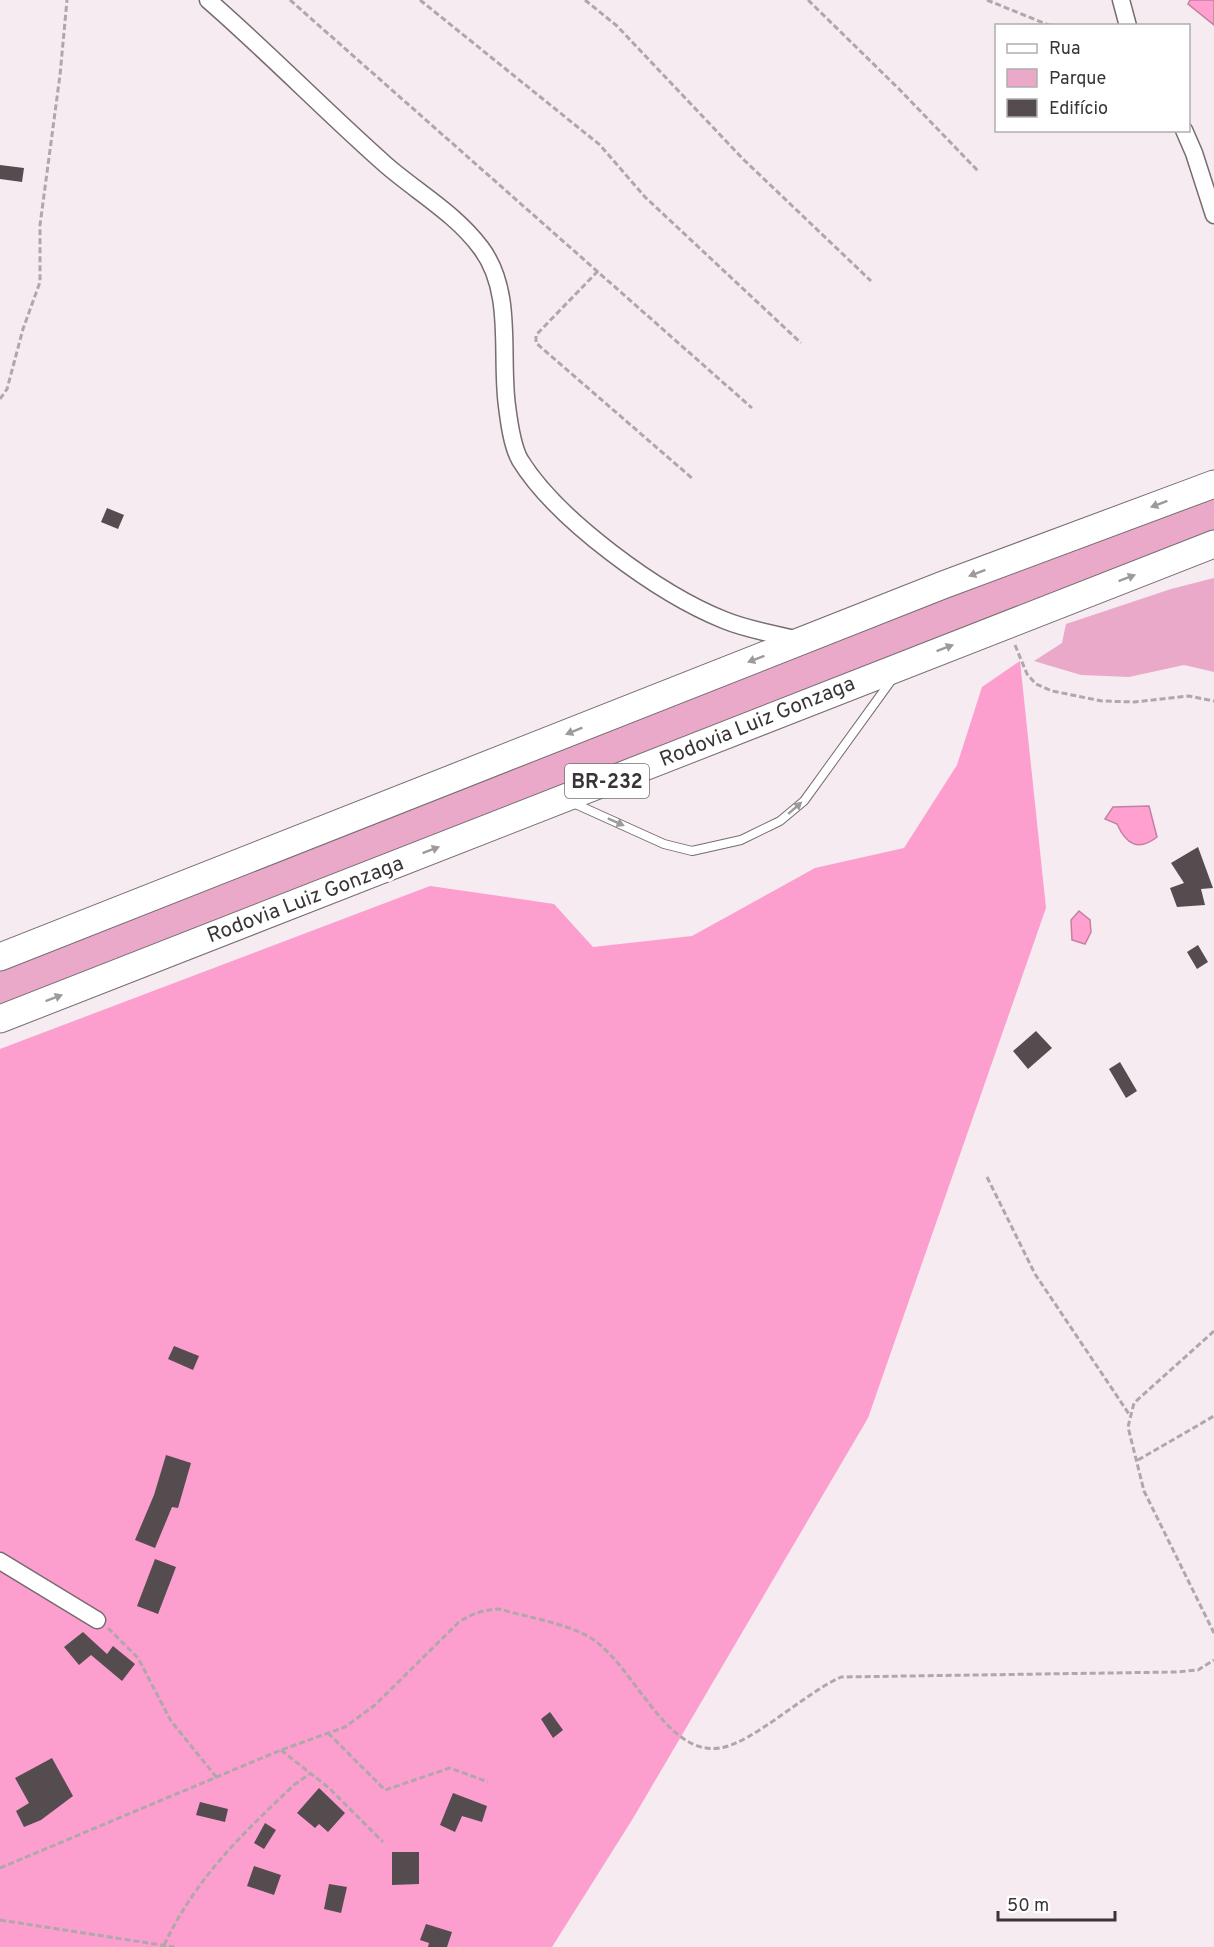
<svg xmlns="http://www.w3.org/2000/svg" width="1214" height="1947" viewBox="0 0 1214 1947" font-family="Overpass,sans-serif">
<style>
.green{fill:#eaa9c9}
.forest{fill:#fc9ece}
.water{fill:#ffa0d0;stroke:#c480a2;stroke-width:1.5}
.building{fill:#554c50}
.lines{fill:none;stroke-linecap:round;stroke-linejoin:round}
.service-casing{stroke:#766c71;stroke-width:10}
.minor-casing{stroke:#766c71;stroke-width:19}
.trunk-casing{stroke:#766c71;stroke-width:29}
.path{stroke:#b0a7ab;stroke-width:3;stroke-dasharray:6 3;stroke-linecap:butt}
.service{stroke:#fff;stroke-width:8}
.minor{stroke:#fff;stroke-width:16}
.trunk{stroke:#fff;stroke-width:27}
.oneway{fill:#9c9a9b}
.labels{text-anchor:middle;stroke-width:6;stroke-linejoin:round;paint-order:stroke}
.shield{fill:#fff;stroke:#747273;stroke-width:1.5}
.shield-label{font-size:20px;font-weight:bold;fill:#393537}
.street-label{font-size:21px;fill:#393537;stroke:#fff}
</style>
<rect width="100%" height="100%" fill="#f6ebf0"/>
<path class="green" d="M1214,495V543L0,1012V966L657,698Z
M1214,578V672L1184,665L1129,677L1081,675L1034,661L1062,643L1066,624L1171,589Z"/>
<path class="forest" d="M1020,661L1046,908L868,1418L632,1820L552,1947H0V1049L430,886L554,904L593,947L692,936L815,868L904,848L957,765L982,687Z"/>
<path class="water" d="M1190,0H1214V25L1188,4Z
M1149,806L1157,837C1138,852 1126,844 1117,824L1105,819L1113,807Z
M1079,911L1090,920L1091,932L1085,944L1072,940L1071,920Z"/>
<path class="building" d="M0,165L24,168L22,182L0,179Z
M107,508L124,515L118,529L101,522Z
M1198,847L1213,888L1201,889L1205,905L1177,907L1170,888L1184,883L1171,863Z
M1198,945L1208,962L1197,969L1187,952Z
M1036,1031L1052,1048L1028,1069L1013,1051Z
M1120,1062L1137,1091L1126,1098L1109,1069Z
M174,1346L199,1356L193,1370L168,1359Z
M166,1455L191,1463L178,1508L172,1507L155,1548L135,1540L154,1495Z
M155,1559L176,1567L158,1614L137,1606Z
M83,1632L107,1654L113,1646L135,1664L122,1681L91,1655L79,1665L64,1647Z
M550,1712L563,1730L553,1738L541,1719Z
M52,1758L73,1796L41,1820L24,1827L16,1811L29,1803L15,1778Z
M319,1788L345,1813L328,1832L319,1824L315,1828L297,1813Z
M453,1793L487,1806L482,1822L462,1816L455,1832L440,1825Z
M200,1802L228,1809L225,1822L196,1815Z
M265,1823L276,1830L264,1849L254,1843Z
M392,1852H419V1884L392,1885Z
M254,1866L281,1875L274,1895L247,1886Z
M329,1884L347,1887L341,1913L324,1909Z
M426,1924L452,1932L447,1947H428L429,1943L420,1940Z"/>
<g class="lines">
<g class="service-casing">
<path id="service" d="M571,802L664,844L692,851L741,840L780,821L804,801L893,678"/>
</g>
<g class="minor-casing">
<path id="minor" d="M208,0C269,53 325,111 386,165C417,192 456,214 481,248C514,292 500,354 507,406C509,422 512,446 520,460C557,520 659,594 724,620C748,630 775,634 800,640
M1121,0L1128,26
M1184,130L1194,153L1214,215
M0,1561L97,1620"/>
</g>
<g class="trunk-casing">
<path id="trunk" d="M0,957L943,585L1214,484
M0,1019L1214,544"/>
</g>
<path class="path" d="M290,0L752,408
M420,0L600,145L645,197L801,343
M585,0L617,26L743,159L871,281
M808,0L899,89L979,172
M987,0L1051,26
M598,271L536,335V343L693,479
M0,399L7,389L23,329L40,282V225L60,75L67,0
M1015,645L1027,674L1036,684L1052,691L1102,701L1134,702L1189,696L1214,701
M987,1177L1035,1274L1129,1414
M1214,1331L1134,1403L1128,1427L1144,1491L1214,1633
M1138,1460L1214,1416
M108,1628L138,1658L171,1721L217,1778
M328,1733L385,1790L450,1768L488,1782
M281,1750L329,1788L383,1842
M0,1868L281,1750L345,1727L375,1705L459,1622C473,1613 483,1610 499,1609C527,1617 560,1622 586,1635C633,1660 664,1757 720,1748C753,1743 805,1693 841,1677L1176,1672L1198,1670L1214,1660
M0,1920L174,1947
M164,1945C197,1877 240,1836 294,1785L311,1773"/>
<use href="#service" class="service"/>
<use href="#minor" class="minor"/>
<use href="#trunk" class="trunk"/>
</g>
<defs><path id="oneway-solid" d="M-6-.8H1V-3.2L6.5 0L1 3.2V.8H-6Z" transform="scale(1.5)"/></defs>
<g class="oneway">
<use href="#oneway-solid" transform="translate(1159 504) rotate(159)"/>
<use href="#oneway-solid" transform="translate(977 573) rotate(159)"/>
<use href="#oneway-solid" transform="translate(1127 578) rotate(-21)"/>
<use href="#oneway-solid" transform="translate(945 648) rotate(-21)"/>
<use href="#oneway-solid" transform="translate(756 659) rotate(159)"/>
<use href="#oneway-solid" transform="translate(574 731) rotate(158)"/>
<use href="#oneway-solid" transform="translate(795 808) rotate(-41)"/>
<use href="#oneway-solid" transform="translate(616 822) rotate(24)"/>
<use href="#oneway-solid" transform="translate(431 850) rotate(-21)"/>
<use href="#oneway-solid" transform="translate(54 998) rotate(-21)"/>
</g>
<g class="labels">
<rect class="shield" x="565" y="764" width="84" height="34" rx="4.5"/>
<g class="shield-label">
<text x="607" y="788">BR-232</text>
</g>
<g class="street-label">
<text transform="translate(757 721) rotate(-22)" y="7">Rodovia Luiz Gonzaga</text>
<text transform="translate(305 899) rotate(-21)" y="7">Rodovia Luiz Gonzaga</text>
</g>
</g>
<rect x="995" y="24" width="195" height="108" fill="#ffffff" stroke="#b0aeaf" stroke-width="1.5"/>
<rect x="1007" y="44" width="30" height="9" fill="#ffffff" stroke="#b0aeaf" stroke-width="1.5"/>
<text x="1049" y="54" font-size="18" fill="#393537">Rua</text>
<rect x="1007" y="69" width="30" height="18" fill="#eaa9c9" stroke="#b0aeaf" stroke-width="1.5"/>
<text x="1049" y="84" font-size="18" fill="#393537">Parque</text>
<rect x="1007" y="99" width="30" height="18" fill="#554c50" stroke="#b0aeaf" stroke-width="1.5"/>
<text x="1049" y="114" font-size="18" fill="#393537">Edifício</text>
<path d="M998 1911v9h117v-9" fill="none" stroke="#393537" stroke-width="3"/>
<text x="1007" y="1911" font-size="18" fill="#393537" stroke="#ffffff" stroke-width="4.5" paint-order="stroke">50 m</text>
</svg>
